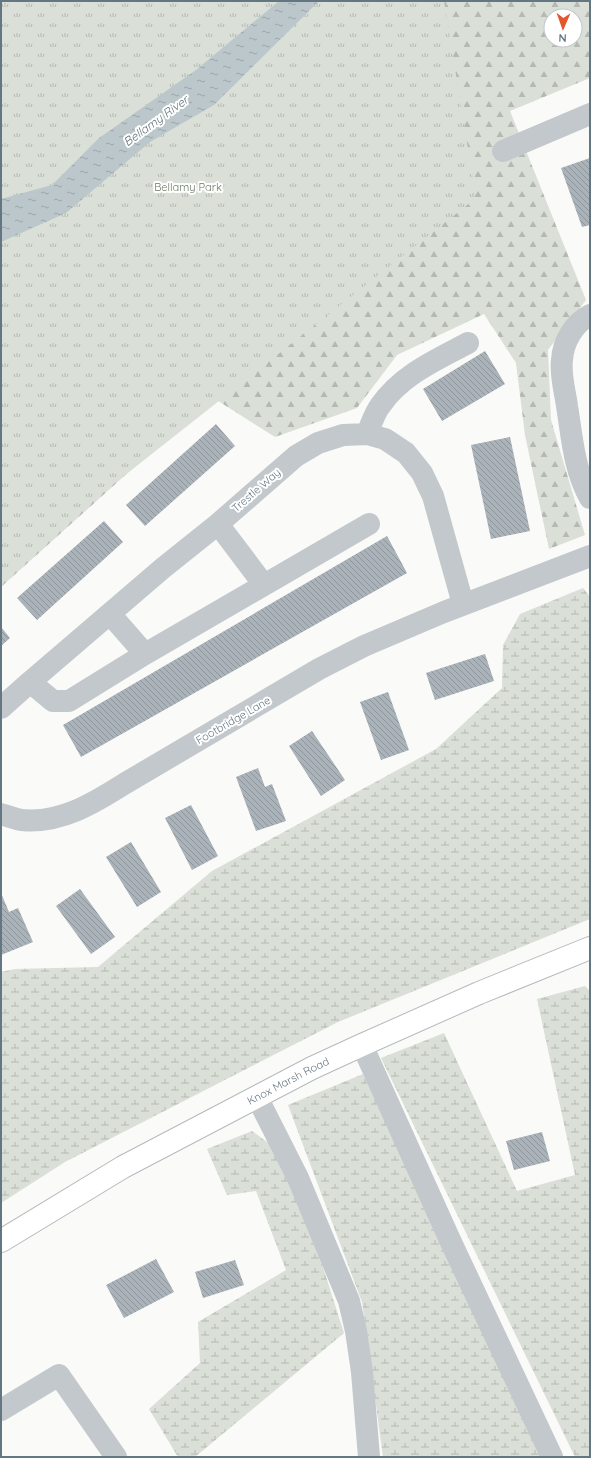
<svg xmlns="http://www.w3.org/2000/svg" width="591" height="1458" viewBox="0 0 591 1458" font-family="Quicksand,sans-serif">
<style>
.forest{fill:url(#forest-firs);fill-rule:evenodd}
.wetland{fill:url(#wetland-marsh)}
.park{fill:url(#park-tufts)}
.water{fill:url(#water-ripples)}
.building{fill:url(#building-back-hatch)}
.lines{fill:none;stroke-linecap:round;stroke-linejoin:round}
.major-casing{stroke:#b5babe;stroke-width:24}
.minor{stroke:#c3c8cc;stroke-width:22}
.major{stroke:#fff;stroke-width:22}
.labels{text-anchor:middle;stroke-width:4;stroke-linejoin:round;paint-order:stroke}
.park-label{font-size:11px;fill:#687a64;stroke:#fff}
.street-label{font-size:11px;fill:#657683;stroke:#fff}
.water-label{font-size:12px;font-style:italic;fill:#60757c;stroke:#fff}
</style>
<defs>
<pattern id="forest-firs" width="22" height="20" patternUnits="userSpaceOnUse"><rect width="22" height="20" fill="#dadfd7"/><path d="M5 1l3.5 6h-7zM16 11l3.5 6h-7z" fill="#b4b9b4"/></pattern>
<pattern id="wetland-marsh" width="20" height="14" patternUnits="userSpaceOnUse"><rect width="20" height="14" fill="#dadfd7"/><path d="M1 5h8M5 5V1M11 12h8M15 12V8" fill="none" stroke="#b4b9b4"/></pattern>
<pattern id="park-tufts" width="24" height="20" patternUnits="userSpaceOnUse"><rect width="24" height="20" fill="#dadfd7"/><path d="M3 7l-1-3M5 7V3M7 7l1-3M15 17l-1-3M17 17v-4M19 17l1-3" fill="none" stroke="#b4b9b4"/></pattern>
<pattern id="water-ripples" width="26" height="14" patternUnits="userSpaceOnUse"><rect width="26" height="14" fill="#bbc7cb"/><path d="M2 4q2-2 4 0t4 0M15 11q2-2 4 0t4 0" fill="none" stroke="#9ca6aa"/></pattern>
<pattern id="building-back-hatch" width="6" height="6" patternUnits="userSpaceOnUse"><rect width="6" height="6" fill="#aab3b9"/><path d="M-1 5l2 2M0 0l6 6M5-1l2 2" fill="none" stroke="#8e969c"/></pattern>
</defs>
<rect width="100%" height="100%" fill="#fafaf8"/>
<path class="forest" d="M1,1H590V78L510,111L586,300L548,350L551,420L585,535L549,549L525,435L516,363L484,314L397,355L357,408L275,437L212,397L1,587ZM551,16H575V40H551Z"/>
<path class="wetland" d="M583,588L590,597V919L338,1022L65,1162L1,1203V972L15,969L98,967L212,871L436,749L502,688L503,645L520,614Z
M585,986L590,991V1457H575L381,1058L444,1033L517,1191L575,1175L537,999Z
M363,1074L543,1457H383L362,1302L288,1105Z
M252,1131L288,1157L344,1333L195,1457H178L149,1409L200,1363L198,1322L286,1270L256,1191L227,1195L207,1149Z"/>
<path class="park" d="M1,1H444L476,198L1,573Z"/>
<path class="water" d="M279,1H319L214,105L150,142L66,213L1,242V199L52,185L99,138L196,70Z"/>
<path class="building" d="M590,158V225L582,227L561,168Z
M485,351L505,384L442,421L423,389Z
M216,424L235,446L145,526L126,505Z
M510,437L530,531L491,539L471,445Z
M104,521L123,542L37,620L17,598Z
M387,536L407,573L81,757L63,725Z
M1,627L10,638L1,646Z
M485,654L494,681L435,700L426,673Z
M388,692L409,750L381,760L360,702Z
M312,731L345,780L321,796L289,746Z
M258,768L265,787L272,784L286,821L256,831L236,777Z
M191,805L218,856L192,870L165,818Z
M131,842L161,892L137,907L106,857Z
M80,889L115,937L91,954L56,906Z
M1,893L9,912L18,908L33,942L1,955Z
M542,1132L550,1161L514,1170L506,1141Z
M156,1259L174,1292L124,1318L106,1285Z
M235,1260L244,1285L203,1298L195,1272Z"/>
<g class="lines">
<g class="major-casing">
<g id="major">
<path id="s1" d="M1,1241L123,1167L312,1068L362,1045L479,993L590,948"/>
</g>
</g>
<path class="minor" d="M503,151L590,114
M590,315C574,323 563,342 562,360C560,375 565,391 567,406C572,437 574,470 590,498
M367,434C371,425 374,414 380,406C401,375 436,360 468,343
M264,585L369,524
M110,614L145,654
M30,682L53,701H69L145,654L264,585L218,524
M1,708L30,682L163,568L218,524L296,456L318,443L343,435L367,434L385,439L406,453L422,473L433,496L463,604
M1,814C8,816 15,819 22,820C60,824 94,803 124,784L319,669L364,646L444,612L590,556
M362,1045L450,1240L552,1457
M257,1097L298,1178L349,1301L356,1331L362,1372L369,1457
M1,1410L59,1375L116,1457"/>
<use href="#major" class="major"/>
</g>
<g class="labels">
<g class="park-label">
<text x="188" y="191">Bellamy Park</text>
</g>
<g class="street-label">
<text transform="translate(256 490) rotate(-41)" y="4">Trestle Way</text>
<text transform="translate(233 720) rotate(-30)" y="4">Footbridge Lane</text>
<text dy="4" stroke="none"><textPath href="#s1" startOffset="329">Knox Marsh Road</textPath></text>
</g>
<g class="water-label">
<text transform="translate(156 121) rotate(-36)" y="4">Bellamy River</text>
</g>
</g>
<rect width="591" height="1458" fill="none" stroke="#657683" stroke-width="4"/>
<g transform="translate(563 28) rotate(182)"><circle r="19" fill="#ffffff" stroke="#c1c8cd"/>
<path d="M0-3L7 15L0 10L-7 15Z" fill="#e4572e"/>
<text y="-6" font-size="11" font-weight="bold" text-anchor="middle" fill="#657683">N</text>
</g>
</svg>
